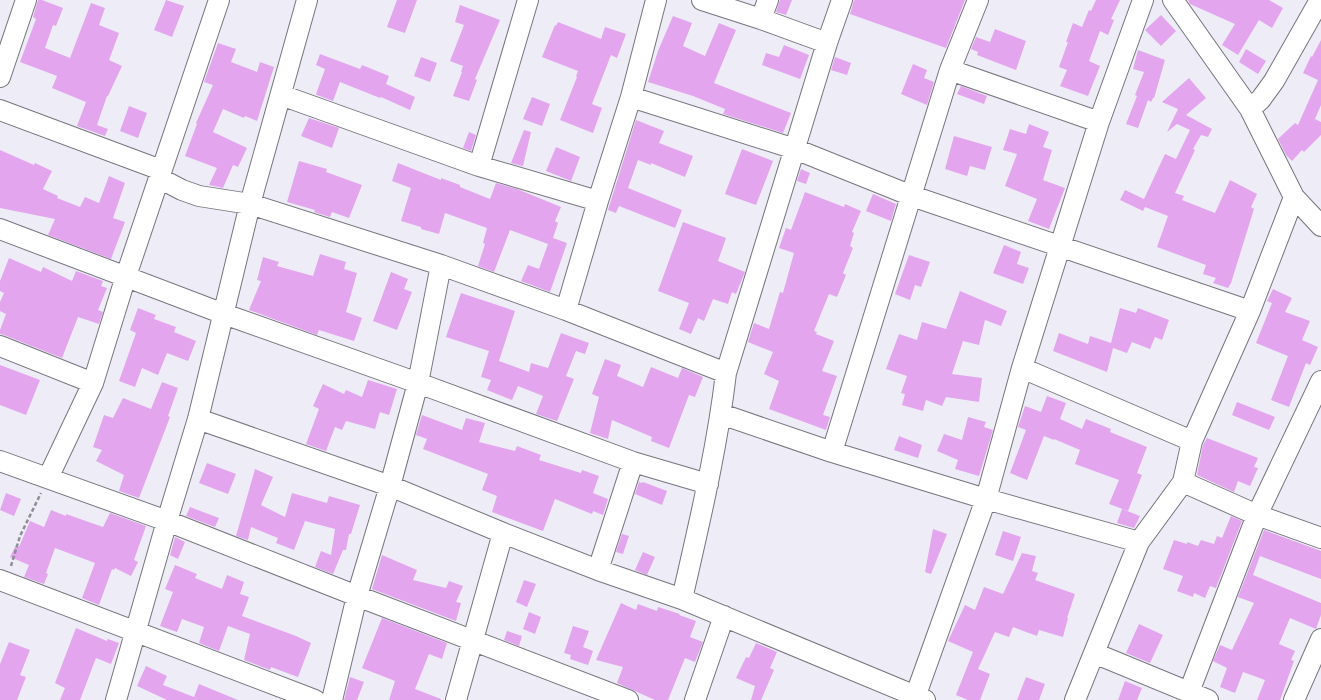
<svg xmlns="http://www.w3.org/2000/svg" width="1321" height="700" viewBox="0 0 1321 700" font-family="'Crimson Pro',serif">
<style>
.building{fill:#e2a5ee}
.lines{fill:none;stroke-linecap:round;stroke-linejoin:round}
.minor-casing{stroke:#76747d;stroke-width:22}
.path{stroke:#8f8e95;stroke-width:2.5;stroke-dasharray:4 2.5;stroke-linecap:butt}
.minor{stroke:#fff;stroke-width:20}
</style>
<rect width="100%" height="100%" fill="#eeedf7"/>
<path class="building" d="M38,0H42L63,8L56,26L53,25L45,48L70,58L91,3L105,8L99,25L119,33L109,60L122,66L108,96H107L97,125L108,129L105,136L77,126L86,102L52,88L57,76L20,62L36,19L33,17Z
M166,0L184,6L172,37L154,30Z
M397,0H417L405,33L387,27Z
M780,0H792L786,15L776,12Z
M854,0H965L946,48L850,14Z
M1096,0H1120L1111,19L1114,20L1108,35L1100,31L1089,61L1100,66L1088,96L1060,86L1067,70L1059,67L1068,42H1066L1073,23L1082,27L1089,10L1091,11Z
M1188,0H1269L1283,8L1272,28L1259,20L1238,55L1222,45L1235,24L1190,4Z
M460,5L500,20L475,79L477,80L469,101L453,96L462,72H461L463,66L450,61L464,25L455,22Z
M1161,15L1176,31L1161,46L1145,30Z
M673,16L692,23L683,46L705,56L719,23L736,30L714,83L791,113L783,133L723,114L725,109L693,96L648,82L658,51Z
M558,22L601,39L605,27L626,34L617,58L611,55L592,104L602,108L593,133L560,120L577,77L576,76L578,71L542,57L555,25L556,26Z
M995,29L1026,41L1016,70L977,55L978,52L971,49L976,37L990,42Z
M1321,40V105L1315,119L1321,122V135L1304,152L1302,150L1292,161L1286,155L1278,139L1295,123L1298,125L1318,80L1303,73L1311,56L1312,57Z
M218,43L236,49L231,62L257,72L260,62L274,67L257,121L245,116L244,118L223,109L213,132L247,148L238,167L233,165L223,188L209,185L217,168L185,156L197,124L196,123L213,85L204,82Z
M784,45L809,55L800,79L762,65L766,53L779,57Z
M1246,49L1266,61L1258,74L1239,62Z
M1138,50L1165,60L1154,98H1153L1151,102L1148,100L1138,128L1126,124L1137,96L1135,95L1144,72L1133,69Z
M320,54L360,69L362,65L389,76L386,84L415,97L410,110L381,97L380,98L340,82L333,101L317,95L316,94L325,69L316,65Z
M421,57L437,63L430,82L414,76Z
M835,57L851,63L847,75L831,70Z
M913,64L927,70L924,78L934,82L927,105L901,94Z
M1189,78L1206,98L1186,115L1212,129L1208,137L1201,135L1193,149L1195,150L1175,193L1184,196L1182,200L1215,213L1230,180L1257,194L1251,207L1254,209L1231,283L1228,288L1213,283L1216,278L1203,274L1206,265L1157,247L1168,216L1145,207L1143,211L1120,200L1125,190L1144,199L1165,154L1176,159L1190,130L1177,124L1167,132L1178,109L1162,102Z
M961,86L987,96L984,104L957,94Z
M532,97L550,104L542,126L523,119Z
M129,106L147,113L138,138L120,131Z
M309,118L339,128L332,148L301,136Z
M636,120L664,131L659,143L693,156L685,177L651,163V165L638,160L628,188L682,210L675,228L619,206L616,213L608,210Z
M1029,124L1049,132L1043,147L1052,150L1043,180L1065,188L1049,229L1028,221L1037,199L1005,186L1017,154L1003,150L1010,129L1026,134Z
M524,130L531,132L523,166L526,167L511,163Z
M469,132L476,135L471,151L463,148Z
M954,136L992,147L985,170L970,166L967,176L945,169Z
M556,147L580,157L571,181L546,171Z
M742,149L773,161L756,205L725,194Z
M0,150L34,165L35,163L52,171L43,189L58,196L57,198L80,207L85,197L99,203L109,176L125,183L113,218L125,222L111,259L48,235L55,219L0,208Z
M299,161L327,169L326,172L362,185L349,218L332,212L330,217L314,212L315,210L287,202Z
M398,163L441,180V178L460,185V187L490,199L496,183L517,189L561,207L555,221L558,223L553,238L567,243L550,292L521,281L528,265L539,269L548,244L510,230L494,272L478,266L485,244L483,243L487,228L445,213L439,234L421,229V227L401,221L411,188L392,181Z
M801,169L810,173L806,184L797,181Z
M805,192L844,207L845,204L861,211L852,232L854,233L850,246L853,248L843,273L846,275L837,297L829,294L814,331L817,332L816,334L834,341L822,371L837,376L823,415L830,417L826,430L769,409L779,381L764,374L773,352L748,342L754,323L769,329L780,292L783,293L794,253L779,248L786,228L791,230Z
M873,194L896,204L891,221L866,211Z
M683,222L726,238L718,261L745,272L736,294L732,292L728,304L713,299L704,321L698,318L691,334L679,329L689,303L658,291Z
M1004,245L1021,252L1017,264L1029,268L1023,284L993,273Z
M320,254L346,262L344,269L357,273L346,312L362,318L354,341L319,330L317,335L249,310L261,281L257,280L263,257L279,262L277,266L313,276Z
M909,255L930,262L921,287L915,285L910,300L895,294Z
M9,258L41,272L43,267L72,281L76,271L103,281L101,286L107,288L98,310L103,312L99,324L78,317L62,358L4,335L0,334V330L6,314L0,311V302L4,293L0,291V281Z
M391,272L408,279L404,289L412,292L397,330L373,321Z
M1273,289L1292,298L1285,312L1310,321L1302,340L1318,347L1310,365L1306,363L1289,407L1271,400L1288,356L1256,343L1272,303L1267,301Z
M960,291L1007,311L1001,326L985,320L979,345L963,341L952,374L982,378L979,402L946,397L942,406L926,400L923,411L902,405L905,394L901,393L907,376L886,369L899,334L917,340L922,322L946,329Z
M461,293L515,311L499,361L529,372L531,363L548,368L561,333L589,343L585,354L576,351L566,376L574,379L557,421L536,414L543,396L518,386L512,400L487,390L491,380L481,377L489,351L446,337Z
M138,308L156,315L154,319L176,327L174,332L196,341L188,361L167,353L158,375L142,368L135,387L119,381L136,333L130,330Z
M1120,308L1136,313L1138,308L1169,320L1162,340L1155,337L1150,349L1132,342L1127,353L1113,348L1107,372L1053,351L1059,333L1088,344L1090,336L1111,343Z
M605,359L621,365L617,376L643,387L651,367L678,378L682,368L703,377L695,397L689,395L669,448L651,441L652,437L612,420L608,439L590,433L599,397L592,394Z
M0,365L40,380L26,415L0,405Z
M368,380L397,389L389,415L380,412L375,429L346,421L342,430L335,427L326,451L306,444L319,409L313,406L323,384L344,394L346,390L362,397Z
M162,382L178,388L168,416L170,417L139,498L119,491L124,475L96,461L102,450L93,447L104,415L113,418L123,398L151,409Z
M1047,396L1066,403L1060,419L1082,429L1086,419L1111,429L1110,432L1147,447L1137,473L1142,475L1128,511L1109,504L1119,480L1075,464L1080,450L1054,439V440L1044,436L1027,480L1010,473L1026,430L1018,427L1025,406L1041,412Z
M1237,402L1275,417L1269,430L1232,415Z
M422,415L462,430L466,418L485,423L479,442L515,451L517,446L541,455L539,460L581,473L582,470L599,476L593,493L608,499L603,515L593,511L592,514L555,499L543,531L492,512L497,496L482,490L488,474L423,449L427,439L416,435Z
M968,417L986,422L984,427L993,430L979,476L955,469L958,460L937,451L944,434L962,440Z
M899,436L922,445L918,458L894,450Z
M1207,438L1258,458L1254,467L1258,468L1250,486L1238,481L1234,492L1197,475L1203,445Z
M207,463L236,474L228,494L199,483Z
M255,469L273,477L261,505L285,517L292,493L327,503L329,496L360,505L351,534H349L346,550H343L333,574L315,567L321,551L331,555L335,529L305,521L294,550L276,543L278,538L251,527L248,540L236,536Z
M639,482L642,483L643,482L667,491L662,505L635,494Z
M6,493L21,499L14,516L0,510Z
M190,507L219,518L215,527L186,516Z
M1122,509L1140,516L1134,528L1117,523Z
M51,510L66,516V514L103,527L110,513L146,526L134,560L138,562L131,576L115,568L114,570L112,569L99,605L82,598L95,563L55,548L46,573L48,574L44,584L24,577L29,565L10,557L16,545L19,547L30,521L44,527Z
M1231,516L1242,521L1216,588L1210,586L1205,598L1194,593L1193,597L1177,591L1183,576L1163,569L1174,540L1187,544V542L1198,546L1201,540L1214,544L1217,536L1222,538Z
M933,529L947,534L931,574L925,572Z
M1264,530L1321,551V579L1260,556L1253,575L1321,603V615L1316,629L1290,618L1279,644L1295,651L1291,660L1294,661L1280,700H1257L1265,680L1243,672L1235,693L1220,687L1227,668L1213,661L1220,645L1232,650L1254,603L1238,597Z
M1003,531L1021,537L1013,561L995,555Z
M622,534L629,536L623,554L616,552Z
M175,537L185,542L178,559L170,555Z
M643,552L655,557L647,575L635,570Z
M1022,553L1036,556L1032,571L1038,573L1035,580L1075,594L1067,618H1068L1063,637L1039,630L1037,636L1013,627L1009,637L995,632L978,669L990,674L980,700H968L956,695L973,652L948,641L965,605L975,610L984,587L1003,594Z
M382,555L417,570L413,580L446,588L449,581L463,586L456,602L461,603L456,621L372,589Z
M175,565L197,574L195,578L222,589L227,575L244,582L240,594L249,597L242,616L296,636L311,643L298,677L271,667L270,670L244,660L250,634L228,626L219,651L199,643L204,627L182,619L177,632L160,626L173,592L165,589Z
M524,580L536,584L527,607L516,602Z
M621,603L636,610L638,604L657,611L658,607L680,614L679,615L696,621L690,637L703,642L695,662L685,658L668,700H655L617,683L623,667L596,660Z
M529,612L541,617L535,634L523,629Z
M382,618L447,643L442,659L429,654L415,689L441,699V700H389L395,681L362,668Z
M1139,624L1163,635L1150,663L1126,653Z
M573,626L589,631L583,647L593,651L588,665L570,659L571,655L564,653Z
M76,628L107,641L108,639L119,643L111,664L96,658L80,700H60L65,688L55,683Z
M507,631L522,636L519,646L504,640Z
M9,642L30,650L20,675L26,677L17,700H0V664Z
M756,643L777,652L770,668L774,670L761,700H751L755,686L736,678L746,657L749,658Z
M146,666L167,676L163,685L194,697L199,684L238,700H167L137,686Z
M350,677L364,682L357,700H344Z
M1026,677L1045,684L1039,700H1017Z
M1125,681L1142,688L1137,700H1118Z"/>
<g class="lines">
<g class="minor-casing">
<path id="minor" d="M702,0L761,19L827,43
M1173,0L1250,109L1294,197L1321,226
M761,19L768,0
M950,70L1099,122
M0,77L26,0
M281,95L479,166L598,201
M631,97L795,149L912,196L1250,311
M1250,109L1261,99L1274,81L1320,0
M0,110L161,170V179L182,190L199,196L250,204L441,265L566,310L726,373
M479,166L528,0
M0,229L224,314L418,383L633,462L708,484
M566,310L598,201L631,97L656,0
M0,346L93,383
M1022,368L1192,441
M721,414L832,452L986,499L1139,542
M198,419L390,486L503,533L598,570L682,599L925,700
M832,452L950,70L978,0
M0,461L167,521L357,596L628,700
M48,478L93,383L126,276L219,0
M1183,482L1257,515L1321,538
M598,570L633,462
M0,580L315,700
M682,599C699,524 717,450 726,373L827,43L842,0
M1094,653L1208,700
M1189,692L1257,515L1321,381
M116,700L167,521L198,419L250,204L307,0
M332,700L357,596L390,486L418,383L441,265
M456,700L503,533
M695,700L724,616
M914,700L986,499L1022,368L1099,122L1143,0
M1075,700L1139,542L1183,482L1192,441L1250,311L1294,197
M1294,700L1321,639"/>
</g>
<path class="path" d="M11,566L20,536L41,493"/>
<use href="#minor" class="minor"/>
</g>
</svg>
